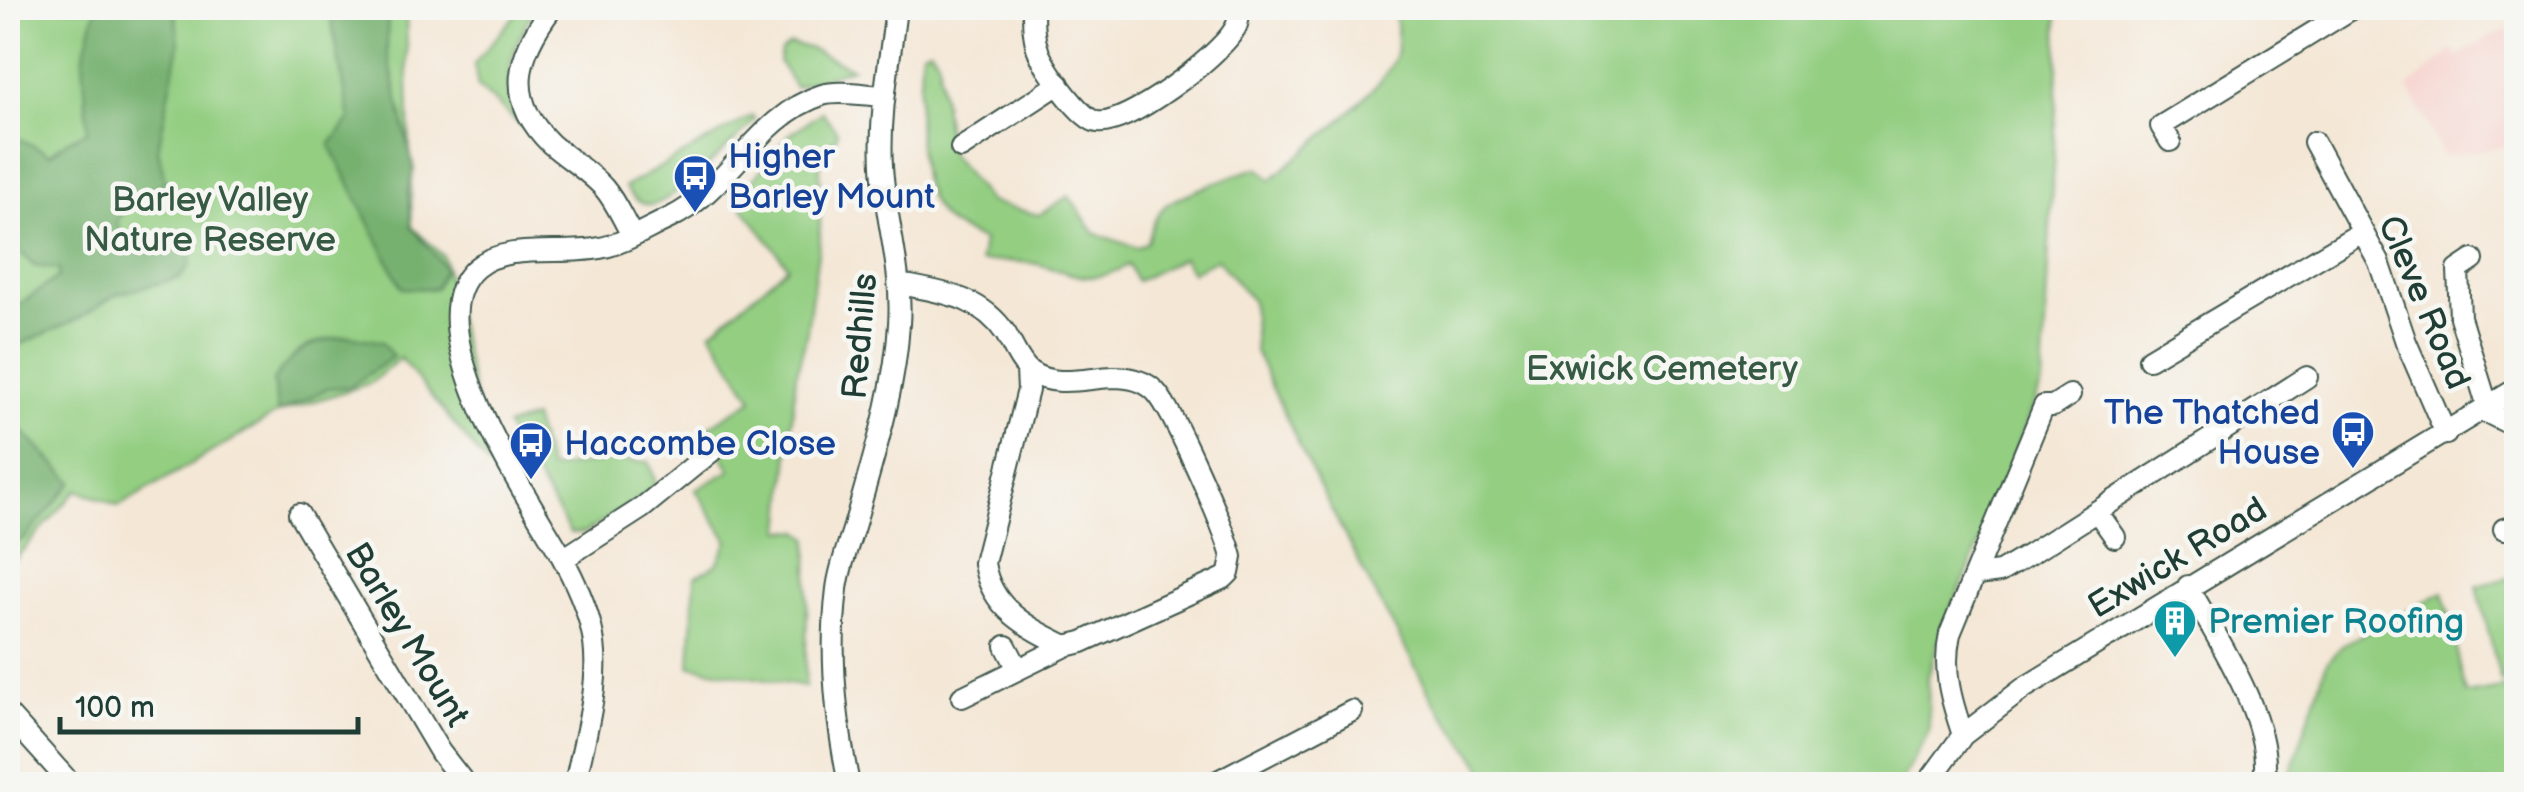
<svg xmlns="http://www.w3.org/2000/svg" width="2524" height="792" viewBox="0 0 2524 792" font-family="'Balsamiq Sans',sans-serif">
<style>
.built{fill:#f7d0cb}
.green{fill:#93ce81;stroke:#59865a;stroke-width:2.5}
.forest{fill:#76b16f;stroke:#4a7752;stroke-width:2.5}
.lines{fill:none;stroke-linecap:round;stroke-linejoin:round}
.minor-casing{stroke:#3f564c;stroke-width:24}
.minor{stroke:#fff;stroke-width:20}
.labels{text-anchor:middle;stroke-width:9;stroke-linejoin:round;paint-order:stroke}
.transit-label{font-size:35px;fill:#164399;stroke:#f6f6f2;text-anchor:start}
.park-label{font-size:35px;fill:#365a43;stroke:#f6f6f2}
.street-label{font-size:35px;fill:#1f3d34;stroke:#f6f6f2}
.culture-label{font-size:35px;fill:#0d838f;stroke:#f6f6f2;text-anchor:start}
</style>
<rect width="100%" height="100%" fill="#f6f6f2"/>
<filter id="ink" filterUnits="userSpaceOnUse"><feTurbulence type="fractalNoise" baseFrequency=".01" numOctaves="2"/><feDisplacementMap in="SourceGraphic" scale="20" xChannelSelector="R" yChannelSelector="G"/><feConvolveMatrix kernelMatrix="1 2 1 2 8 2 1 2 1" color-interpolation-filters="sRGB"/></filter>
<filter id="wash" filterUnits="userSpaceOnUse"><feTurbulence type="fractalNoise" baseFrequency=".0048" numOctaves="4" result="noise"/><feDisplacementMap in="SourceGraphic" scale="40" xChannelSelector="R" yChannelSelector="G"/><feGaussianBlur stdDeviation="2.25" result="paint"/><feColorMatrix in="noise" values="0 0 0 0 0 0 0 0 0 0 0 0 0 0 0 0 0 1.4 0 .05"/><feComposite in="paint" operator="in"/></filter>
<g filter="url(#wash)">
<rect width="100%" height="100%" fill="#f4e7d6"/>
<path class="built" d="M2508,30L2516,65V145L2444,156L2408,88L2452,50L2457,57L2490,36Z"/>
<path class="green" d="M8,8H406L412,227L443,256L490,468L400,358L371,383L278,413L119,506L77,490L14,560L8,556Z
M521,8H535C513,44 495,89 524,128L478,87L474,64Z
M1395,8H2057L2058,69L2042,384L1971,565L1943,626L1928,677L1929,731L1900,784H1495L1434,701L1369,582L1311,470L1255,351L1252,301L1217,259L1191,272L1183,258L1137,281L1128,265C1088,287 1077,274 1037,264C1019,260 998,262 980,261L983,241C967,232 949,228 938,212C910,175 919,95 922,51L930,48L938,59L949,152L989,202L1039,215L1069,196L1094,233L1137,248L1147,242C1150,229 1154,217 1164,207C1172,198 1244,171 1259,168L1271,180C1300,154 1387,88 1396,54C1399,40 1395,22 1395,8Z
M790,44L809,48L852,68L795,87L779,62L781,51Z
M822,112L837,131L836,138L820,153V238L806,337L796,375L782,530L800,531L809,538L805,687L690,666L695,577L717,564L728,541L696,490L731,470L705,429L753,399L711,332L788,266L734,196L751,182L789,135Z
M752,116L755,120C739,137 669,206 650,205C638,204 631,196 625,187Z
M533,418L549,469L612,460L649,462L655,481L652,490L585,533H570L534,473L521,460L506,426Z
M2516,576V678L2501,682L2477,586Z
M2444,592L2466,694L2516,686V784H2287L2327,662L2344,644Z"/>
<path class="forest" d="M96,8H175L179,45L158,149L165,182L131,204L117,220L125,251C145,250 165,253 182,246L191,255L190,265L180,278L117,294L78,319L8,350V313L58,277L59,269L34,266L8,240V133L50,154L68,140L88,131L83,59Z
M329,8H388L387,51L414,169L408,193L412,227L445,268L435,289L402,288L330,145L350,119Z
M349,336L382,342L393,357L350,387L329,388L278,413L273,380C299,347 307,342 349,336Z
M8,417L73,482L25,538L10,547Z"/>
</g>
<g filter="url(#ink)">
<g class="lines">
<g class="minor-casing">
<path id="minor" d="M552,8C517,54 504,99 551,144C568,159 589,171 604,188C616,202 623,220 632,235
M1033,8C1033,23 1033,38 1039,53C1046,69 1080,119 1097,122C1127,127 1219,56 1234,30C1239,23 1239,15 1239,8
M2170,141L2161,126L2353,8
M2314,142L2379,262L2406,342L2446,434
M961,148L1059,84
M2473,260L2458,270L2460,317L2488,408
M900,284C941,292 981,296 1006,334C1013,346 1020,364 1031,372C1053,388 1088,378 1113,377C1128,377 1144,380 1155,391C1173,409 1225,529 1232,557L1229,573L1224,578L1082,642L1066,646L962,697
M2149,359L2362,232
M1027,370L1028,390L984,563C991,609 1027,627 1066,646
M2484,411L2516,427
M2098,513L2115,537
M299,514L440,752L465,784
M2504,529L2516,526
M563,559L642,508L712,451
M1977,575L2000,572L2030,554L2307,377
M2188,586C2216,637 2277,726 2263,784
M1006,646L1018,669
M8,714L71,784
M1963,735C1951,700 1942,670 1950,634L2044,406H2053L2070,395
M575,784C585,734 604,678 591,627C585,603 574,579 562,557C531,502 410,325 476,268C507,242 561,256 600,248C623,244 648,228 670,218C729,190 758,115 822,95C839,90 865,95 883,96
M849,784C836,721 829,654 837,589C840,564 851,539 857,516C875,452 895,390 899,324C903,269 885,219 882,166C879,112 890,61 896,8
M1212,784L1352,711
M1927,784L1963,735L2024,688L2516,389"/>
</g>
<use href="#minor" class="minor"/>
</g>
</g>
<defs>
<g id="bus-pin" transform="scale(2.25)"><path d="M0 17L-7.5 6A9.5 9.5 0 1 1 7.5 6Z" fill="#1a4fb4" stroke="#f6f6f2"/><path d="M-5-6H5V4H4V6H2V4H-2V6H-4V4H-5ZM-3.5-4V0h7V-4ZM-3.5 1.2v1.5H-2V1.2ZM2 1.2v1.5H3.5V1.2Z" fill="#fff"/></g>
<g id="building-pin" transform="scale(2.25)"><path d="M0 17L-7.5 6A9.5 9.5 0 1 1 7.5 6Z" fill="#0f9aa8" stroke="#f6f6f2"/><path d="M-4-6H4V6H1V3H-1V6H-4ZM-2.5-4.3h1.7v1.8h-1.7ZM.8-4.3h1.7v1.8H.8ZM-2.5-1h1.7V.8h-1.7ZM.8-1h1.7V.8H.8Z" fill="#fff"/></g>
</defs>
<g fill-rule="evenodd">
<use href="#bus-pin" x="695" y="176"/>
<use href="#bus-pin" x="2353" y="432"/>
<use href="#bus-pin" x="531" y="443"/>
<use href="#building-pin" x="2175" y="621"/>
</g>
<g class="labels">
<g class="transit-label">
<text x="728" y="168">Higher<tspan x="728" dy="40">Barley Mount</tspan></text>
<text x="2320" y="424" text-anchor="end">The Thatched<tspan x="2320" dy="40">House</tspan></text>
<text x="564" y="455">Haccombe Close</text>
</g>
<g class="park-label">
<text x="210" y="211">Barley Valley<tspan x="210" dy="40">Nature Reserve</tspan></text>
<text x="1662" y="380">Exwick Cemetery</text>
</g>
<g class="street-label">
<text transform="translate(2425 302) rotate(67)" y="12">Cleve Road</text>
<text transform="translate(859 336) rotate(-85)" y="12">Redhills</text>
<text transform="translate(2177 557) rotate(-31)" y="12">Exwick Road</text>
<text transform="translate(408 634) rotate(59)" y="12">Barley Mount</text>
</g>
<g class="culture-label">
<text x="2208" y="633">Premier Roofing</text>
</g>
</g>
<rect width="2524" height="792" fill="none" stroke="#f6f6f2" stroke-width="40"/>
<path d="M60 717v15h298v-15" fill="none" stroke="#1f3d34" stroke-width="5"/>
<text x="75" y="717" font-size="30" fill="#1f3d34" stroke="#f6f6f2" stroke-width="8" paint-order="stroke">100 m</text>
</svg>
